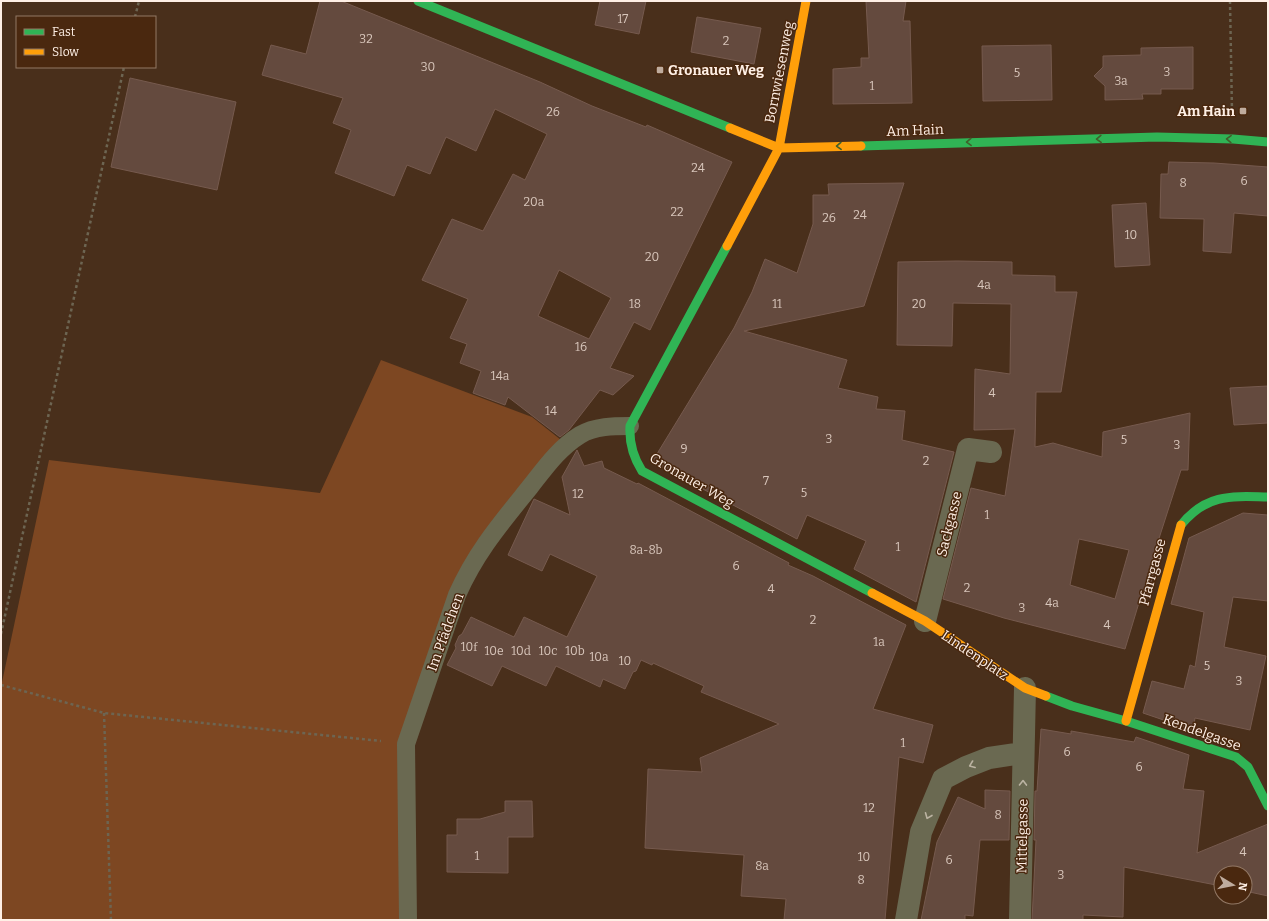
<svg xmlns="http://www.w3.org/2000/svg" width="1269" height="921" viewBox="0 0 1269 921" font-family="Bitter,serif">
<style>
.green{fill:#7d4722}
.building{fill:#644a3e;stroke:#765a4e;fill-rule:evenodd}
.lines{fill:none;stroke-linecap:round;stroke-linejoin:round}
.path{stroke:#6d6552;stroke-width:2.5;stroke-dasharray:3 3;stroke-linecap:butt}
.lane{stroke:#6a6951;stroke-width:18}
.street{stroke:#6a6951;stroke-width:22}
.fast{stroke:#30b455;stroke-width:9}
.slow{stroke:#ff9f0a;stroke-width:9}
.oneway{stroke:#40602b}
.oneway2{stroke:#bbb3a2}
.poi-dot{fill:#bfac9e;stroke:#4a280f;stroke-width:1.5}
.labels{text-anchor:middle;stroke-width:3;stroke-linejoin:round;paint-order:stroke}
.number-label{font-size:12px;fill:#d8c6bb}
.poi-label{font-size:14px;font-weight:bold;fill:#feefe5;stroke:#4a280f;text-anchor:start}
.street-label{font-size:14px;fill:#feefe5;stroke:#4a280f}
</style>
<rect width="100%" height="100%" fill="#492f1b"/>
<path class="green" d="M381,360L532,417L561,440L481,536L403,734L401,920H1V687L49,460L320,493Z"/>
<path class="building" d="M320,1H341L540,82L592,106L646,127L647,125L732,162L650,330L634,322L610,368L634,376L613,395L600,390L569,430L560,437L508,397L505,405L473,393L481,371L460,363L467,344L450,338L468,299L422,280L452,219L483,231L513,174L525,180L547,134L495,109L476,151L446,137L430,174L407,165L394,196L335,173L351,130L333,123L343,98L262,75L271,45L306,54ZM559,270L611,298L589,339L538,316Z
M600,1H646L639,34L595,25Z
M866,1H906L903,21H910L912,103L833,104V69L861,67V58H869Z
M697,17L761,28L754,64L691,52Z
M1051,45L1052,100L983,101L982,46Z
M1193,47V89H1161V94H1142L1143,99L1105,100V86L1094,76L1103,67V56L1141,55V48Z
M130,78L236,102L217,190L111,167Z
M1169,162L1214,163L1268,167V216L1234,213L1231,253L1203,251L1204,219L1160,218L1161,174H1168Z
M904,183L864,306L744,331L847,360L838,388L878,397L876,409L905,411L902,440L954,452L916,602L854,569L866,541L807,515L797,539L652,462L734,328L752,292L765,259L797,273L813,224V195H829L828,184Z
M1146,203L1150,265L1115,267L1112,205Z
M957,261L1012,262V275L1055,276V292H1077L1061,392H1036L1035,447L1053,443L1102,457L1103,432L1190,413L1188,470H1181L1154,554L1159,552L1147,597L1141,596L1125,649L1004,618L943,599L971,488L1005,496L1015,429L974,430L975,369L1010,374L1011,304L953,303L952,346L897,345L898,262ZM1079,539L1129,550L1115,599L1070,585Z
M1268,386V423L1234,425L1230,388Z
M577,450L584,466L602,461L604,468L637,484L638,483L789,563L788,565L813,576L906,625L873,709L933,725L923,763L899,757L885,920H784L786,899L741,896L744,855L645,848L648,769L702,772L700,758L779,724L701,692L704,686L653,663L652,665L641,660L636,671L633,672L625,689L603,679L600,687L556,666L546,686L502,666L492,686L447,665L456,648L455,645L459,636L462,634L471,617L514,637L524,617L567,637L597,576L550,554L542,571L508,555L534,499L570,515L562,477Z
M1243,513L1268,515V601L1233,597L1224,647L1266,656L1250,730L1195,718L1193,730L1143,713L1152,681L1184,689L1190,665L1195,667L1204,612L1171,604L1189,538Z
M1041,729L1071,734V731L1134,742L1136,737L1189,755L1183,789L1204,791L1197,853L1268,824V896L1245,891V873H1221V886L1124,867L1123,917L1083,915V920H1032L1036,840H1034L1035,791H1037Z
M985,790L1010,791L1009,840H980L973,916L965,915V920H921L937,842L958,797L985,809Z
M505,801H532L533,837H508V873L447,872V835H457V819H480L505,812Z"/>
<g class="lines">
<path class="path" d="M1230,1L1232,112
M135,17L139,1
M1,634L124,67
M1,685L104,713L381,741
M104,713L111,920"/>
<path class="lane" d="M408,920L406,744L457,595C476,552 501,523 530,487C545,468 559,448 580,435C595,426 614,426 630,426"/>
<path class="street" d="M925,621L968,449L991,452
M906,920L921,832L943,779L966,767L989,758L1023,753
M1020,920L1025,688"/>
<path class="fast" d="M418,1L730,128
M861,146L1157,137L1233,139L1268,142
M727,246L630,426C629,443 633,457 642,471L872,593
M1181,525C1206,494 1231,496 1268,497
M1046,696L1072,706L1126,721L1236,757L1248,767L1268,806"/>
<path class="slow" d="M730,128L779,148L861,146
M727,246L779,148L806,1
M872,593L925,621L1025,688L1046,696
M1126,721L1181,525"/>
</g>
<defs><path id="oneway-chevron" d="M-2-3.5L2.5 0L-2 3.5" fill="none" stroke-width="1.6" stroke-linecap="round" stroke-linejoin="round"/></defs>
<g class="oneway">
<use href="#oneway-chevron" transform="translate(1099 139) rotate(178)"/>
<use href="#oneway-chevron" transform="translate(1229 139) rotate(-178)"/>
<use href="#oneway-chevron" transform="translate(969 142) rotate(178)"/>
<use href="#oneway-chevron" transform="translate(839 146) rotate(178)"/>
</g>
<g class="oneway2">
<use href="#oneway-chevron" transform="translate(972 765) rotate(159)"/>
<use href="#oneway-chevron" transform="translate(1023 783) rotate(-89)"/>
<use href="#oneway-chevron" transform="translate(928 816) rotate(112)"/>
</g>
<g class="poi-dot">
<rect x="656" y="66" width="8" height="8" rx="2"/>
<rect x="1239" y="107" width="8" height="8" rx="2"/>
</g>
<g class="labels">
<g class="number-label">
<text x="623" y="23">17</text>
<text x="366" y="43">32</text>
<text x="726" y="45">2</text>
<text x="428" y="71">30</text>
<text x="1167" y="76">3</text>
<text x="1017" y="77">5</text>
<text x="1121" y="85">3a</text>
<text x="872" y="90">1</text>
<text x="553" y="116">26</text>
<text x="698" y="172">24</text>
<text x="1244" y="185">6</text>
<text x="1183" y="187">8</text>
<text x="534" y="206">20a</text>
<text x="677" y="216">22</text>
<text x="860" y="219">24</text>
<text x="829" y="222">26</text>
<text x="1131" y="239">10</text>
<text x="652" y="261">20</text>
<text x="984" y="289">4a</text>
<text x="635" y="308">18</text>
<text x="777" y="308">11</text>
<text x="919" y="308">20</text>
<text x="581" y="351">16</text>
<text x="500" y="380">14a</text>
<text x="992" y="397">4</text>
<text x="551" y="415">14</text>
<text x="829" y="443">3</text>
<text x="1124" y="444">5</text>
<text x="1177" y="449">3</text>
<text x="684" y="453">9</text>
<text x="926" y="465">2</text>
<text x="766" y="485">7</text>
<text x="804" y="497">5</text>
<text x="578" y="498">12</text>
<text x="987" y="519">1</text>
<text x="898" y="551">1</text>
<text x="646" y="554">8a-8b</text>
<text x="736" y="570">6</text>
<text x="967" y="592">2</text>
<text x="771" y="593">4</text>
<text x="1052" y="607">4a</text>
<text x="1022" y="612">3</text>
<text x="813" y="624">2</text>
<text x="1107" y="629">4</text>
<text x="879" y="646">1a</text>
<text x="469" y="651">10f</text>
<text x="494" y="655">10e</text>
<text x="521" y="655">10d</text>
<text x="548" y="655">10c</text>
<text x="575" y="655">10b</text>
<text x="599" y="661">10a</text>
<text x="625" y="665">10</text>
<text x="1207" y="670">5</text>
<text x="1239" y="685">3</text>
<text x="903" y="747">1</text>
<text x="1067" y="756">6</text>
<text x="1139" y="771">6</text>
<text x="869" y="812">12</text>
<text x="998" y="819">8</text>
<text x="1243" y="856">4</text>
<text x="477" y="860">1</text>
<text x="864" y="861">10</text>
<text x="949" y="864">6</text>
<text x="762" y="870">8a</text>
<text x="1061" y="879">3</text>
<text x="861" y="884">8</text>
</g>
<g class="poi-label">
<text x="668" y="75">Gronauer Weg</text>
<text x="1235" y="116" text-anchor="end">Am Hain</text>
</g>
<g class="street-label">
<text transform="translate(779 72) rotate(-79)" y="5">Bornwiesenweg</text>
<text transform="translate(915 130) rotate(-2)" y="5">Am Hain</text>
<text transform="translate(692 480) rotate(30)" y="5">Gronauer Weg</text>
<text transform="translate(949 524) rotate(-76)" y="5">Sackgasse</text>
<text transform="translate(1152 572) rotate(-75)" y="5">Pfarrgasse</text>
<text transform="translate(445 632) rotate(-70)" y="5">Im Pfädchen</text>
<text transform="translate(975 655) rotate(34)" y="5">Lindenplatz</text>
<text transform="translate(1202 732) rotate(20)" y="5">Kendelgasse</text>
<text transform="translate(1022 836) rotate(-89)" y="5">Mittelgasse</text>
</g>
</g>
<rect width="1269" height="921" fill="none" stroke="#feefe5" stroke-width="4"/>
<rect x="16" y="16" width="140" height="52" fill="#4a280f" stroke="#927865"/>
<rect x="24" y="29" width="20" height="6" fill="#30b455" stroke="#927865"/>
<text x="52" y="36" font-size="12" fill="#feefe5">Fast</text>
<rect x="24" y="49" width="20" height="6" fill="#ff9f0a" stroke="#927865"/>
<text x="52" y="56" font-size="12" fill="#feefe5">Slow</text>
<g transform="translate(1233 885) rotate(100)"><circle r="19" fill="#4a280f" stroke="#927865"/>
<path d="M0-3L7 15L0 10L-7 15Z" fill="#bfac9e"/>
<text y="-6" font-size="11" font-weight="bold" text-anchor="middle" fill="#feefe5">N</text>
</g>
</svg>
